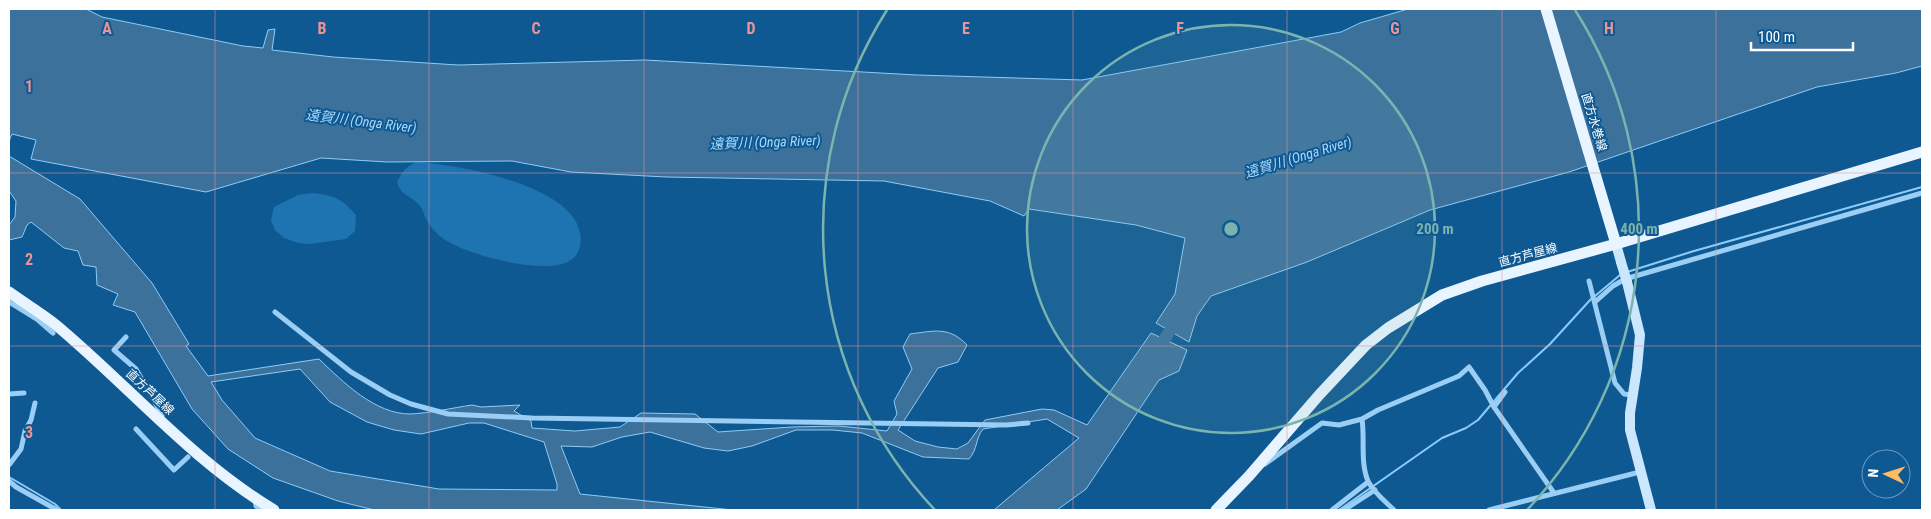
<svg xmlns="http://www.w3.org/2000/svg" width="1931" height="519" viewBox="0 0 1931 519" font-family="'Roboto Condensed','Noto Sans JP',sans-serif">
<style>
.green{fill:#1e73b1}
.water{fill:#3c719c;stroke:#8dccf8;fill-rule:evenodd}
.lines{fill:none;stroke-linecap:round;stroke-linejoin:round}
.stream{stroke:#8dccf8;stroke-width:2}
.river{stroke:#3c719c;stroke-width:12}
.street{stroke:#9bcef4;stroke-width:5}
.secondary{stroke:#cbe7fd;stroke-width:10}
.primary{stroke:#e8f4ff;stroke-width:11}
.secondary-bridge{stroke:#cbe7fd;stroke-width:10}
.grid{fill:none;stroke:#ea9494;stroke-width:1;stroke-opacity:0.55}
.ring{fill:none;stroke:#7bb4af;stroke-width:2.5}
.labels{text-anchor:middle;stroke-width:4;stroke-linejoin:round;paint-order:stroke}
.street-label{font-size:12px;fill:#fff;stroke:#0f5993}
.water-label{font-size:14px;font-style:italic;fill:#a8d8fb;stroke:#0f5993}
.grid-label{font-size:16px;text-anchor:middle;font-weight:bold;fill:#ea9494;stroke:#0f5993;stroke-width:4;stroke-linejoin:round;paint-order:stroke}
.centre{fill:#7bb4af;stroke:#0f5993;stroke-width:2.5}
.ring-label{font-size:15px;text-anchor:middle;font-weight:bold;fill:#7bb4af;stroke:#0f5993;stroke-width:4;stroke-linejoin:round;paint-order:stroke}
</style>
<rect width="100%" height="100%" fill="#0f5993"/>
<path class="green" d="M418,162C459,165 572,185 580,233C582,242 580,254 571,260C547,277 462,254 441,237C436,233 429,225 426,219C424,215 423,209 420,206C413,196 400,196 397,182C402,172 407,165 418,162Z
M313,193C335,196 341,198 356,215L355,231L346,239L310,244L298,243L284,238L275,230L271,220L274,207L298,195Z"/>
<path class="water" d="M9,9H86L102,17L243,46L263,48L268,30L275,29L272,50L333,57L458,65L645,60L917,75L1082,80L1341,32L1360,23L1408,9H1922V66L1896,73L1817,87L1569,172L1430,210L1307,262L1211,296L1197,316L1189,342L1156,323L1175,294L1185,238L1136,225L1029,209L1024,216L990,201L884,181L666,177L571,172L512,161L387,162L321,158L206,192L31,159L36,140L12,134L9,141Z
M9,156L80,199L152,283L189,344L186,346L208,376L319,359C343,382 375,414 410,414C431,413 452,408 472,405L481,407L520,405L514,411L531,421L532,428L575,431L620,427L641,413L695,414L718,432L792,427L839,426L887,431L897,414L894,401L912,369L903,347L910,334C934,331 949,326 967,345L958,362L938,368L898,430L915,441L938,447L957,449L968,443L985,420L1042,409L1054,410L1087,425L1151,333L1187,350L1179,371L1159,380L1086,489L1057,510H994L1079,438L1047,419L983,429C975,439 978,449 969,459L923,457L862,433L833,430H796L752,446L728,451L704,448L650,432L622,437L592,447L561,446L580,494L733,510H374L338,501L273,478L228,449L192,409L135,312L113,305L118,294L97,285L96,267L83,265L78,251L64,248L31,222L27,225L22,237L9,240V225L15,217L16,201L9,191ZM300,369L330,402L367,422L394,430L421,434L469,423H484L544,442L557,484V490L439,489L330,471L255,438L222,400L211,382Z"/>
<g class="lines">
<path class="stream" d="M1627,272L1694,251L1922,187
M1595,296L1620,275
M9,477L55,504L61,510
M1339,510L1442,438L1466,428L1478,420L1518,373L1550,344L1591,299"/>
<path class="river" d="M1156,352L1179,317"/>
<path class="street" d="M1589,281L1615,383L1624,394L1632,395
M9,302L38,320L53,333
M1595,302L1613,286L1625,279L1922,193
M275,312L351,372L390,395L411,404L448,414L532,418L1006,425L1028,423
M126,337L114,350L136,369L162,415V420
M9,394L24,393
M1494,407L1505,392
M1362,419C1365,439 1360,462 1368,481C1373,492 1386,502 1394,510
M136,429L174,470L188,457
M1265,464L1322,423L1339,425L1362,419L1378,410L1459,376L1469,367L1485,390L1494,407L1554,493
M9,465L21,449L25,431L31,420L35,403
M9,481L16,487L57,510
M255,499L256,506L261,510
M1332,510L1368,482
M1344,510L1375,490
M1489,510L1640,472"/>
<path class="secondary" d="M1616,244L1621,262
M1627,282L1640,335L1637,368L1630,413V430L1651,510"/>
<path class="primary" d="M1546,9L1616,244
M9,292C24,303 41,313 56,325C129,386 191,460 274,510
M1216,510L1249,476L1320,394L1366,345L1388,328L1442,295L1482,281L1616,244L1922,152"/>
<path class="secondary-bridge" d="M1621,262L1627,282"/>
</g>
<path class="grid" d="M215,9V510M429,9V510M644,9V510M858,9V510M1073,9V510M1287,9V510M1502,9V510M1716,9V510M9,173H1922M9,346H1922"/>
<circle cx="1231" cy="229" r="204" fill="#7bb4af" fill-opacity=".12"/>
<g class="ring">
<circle cx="1231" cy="229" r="204"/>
<path d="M935 510A408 408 0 0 1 887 10M1575 10A408 408 0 0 1 1527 510"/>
</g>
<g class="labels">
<g class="street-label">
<text transform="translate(1594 122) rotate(73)" y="4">直方水巻線</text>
<text transform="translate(1528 255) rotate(-15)" y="4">直方芦屋線</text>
<text transform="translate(150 392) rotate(43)" y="4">直方芦屋線</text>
</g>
<g class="water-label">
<text transform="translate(361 121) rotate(7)" y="5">遠賀川 (Onga River)</text>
<text transform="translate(765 142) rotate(-2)" y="5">遠賀川 (Onga River)</text>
<text transform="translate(1298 157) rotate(-17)" y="5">遠賀川 (Onga River)</text>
</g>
</g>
<g class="grid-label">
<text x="107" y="34">A</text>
<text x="322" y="34">B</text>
<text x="536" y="34">C</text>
<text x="751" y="34">D</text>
<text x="966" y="34">E</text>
<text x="1180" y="34">F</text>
<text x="1395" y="34">G</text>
<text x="1609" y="34">H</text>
<text x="29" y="92">1</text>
<text x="29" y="265">2</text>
<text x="29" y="438">3</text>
</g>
<circle cx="1231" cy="229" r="8" class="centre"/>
<g class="ring-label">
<text x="1435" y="234">200 m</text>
<text x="1639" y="234">400 m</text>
</g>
<rect width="1931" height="519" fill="none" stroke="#ffffff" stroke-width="20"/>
<g transform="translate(1886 474) rotate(274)"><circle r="24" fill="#0f5993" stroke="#6f9bbe"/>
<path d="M0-4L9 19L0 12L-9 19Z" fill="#ffbc5e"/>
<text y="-8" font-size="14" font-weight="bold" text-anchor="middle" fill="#ffffff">N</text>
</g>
<path d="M1751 42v8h102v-8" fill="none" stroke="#ffffff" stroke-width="2.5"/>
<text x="1758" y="42" font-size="15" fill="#ffffff" stroke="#0f5993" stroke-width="4" paint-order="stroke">100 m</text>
</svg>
